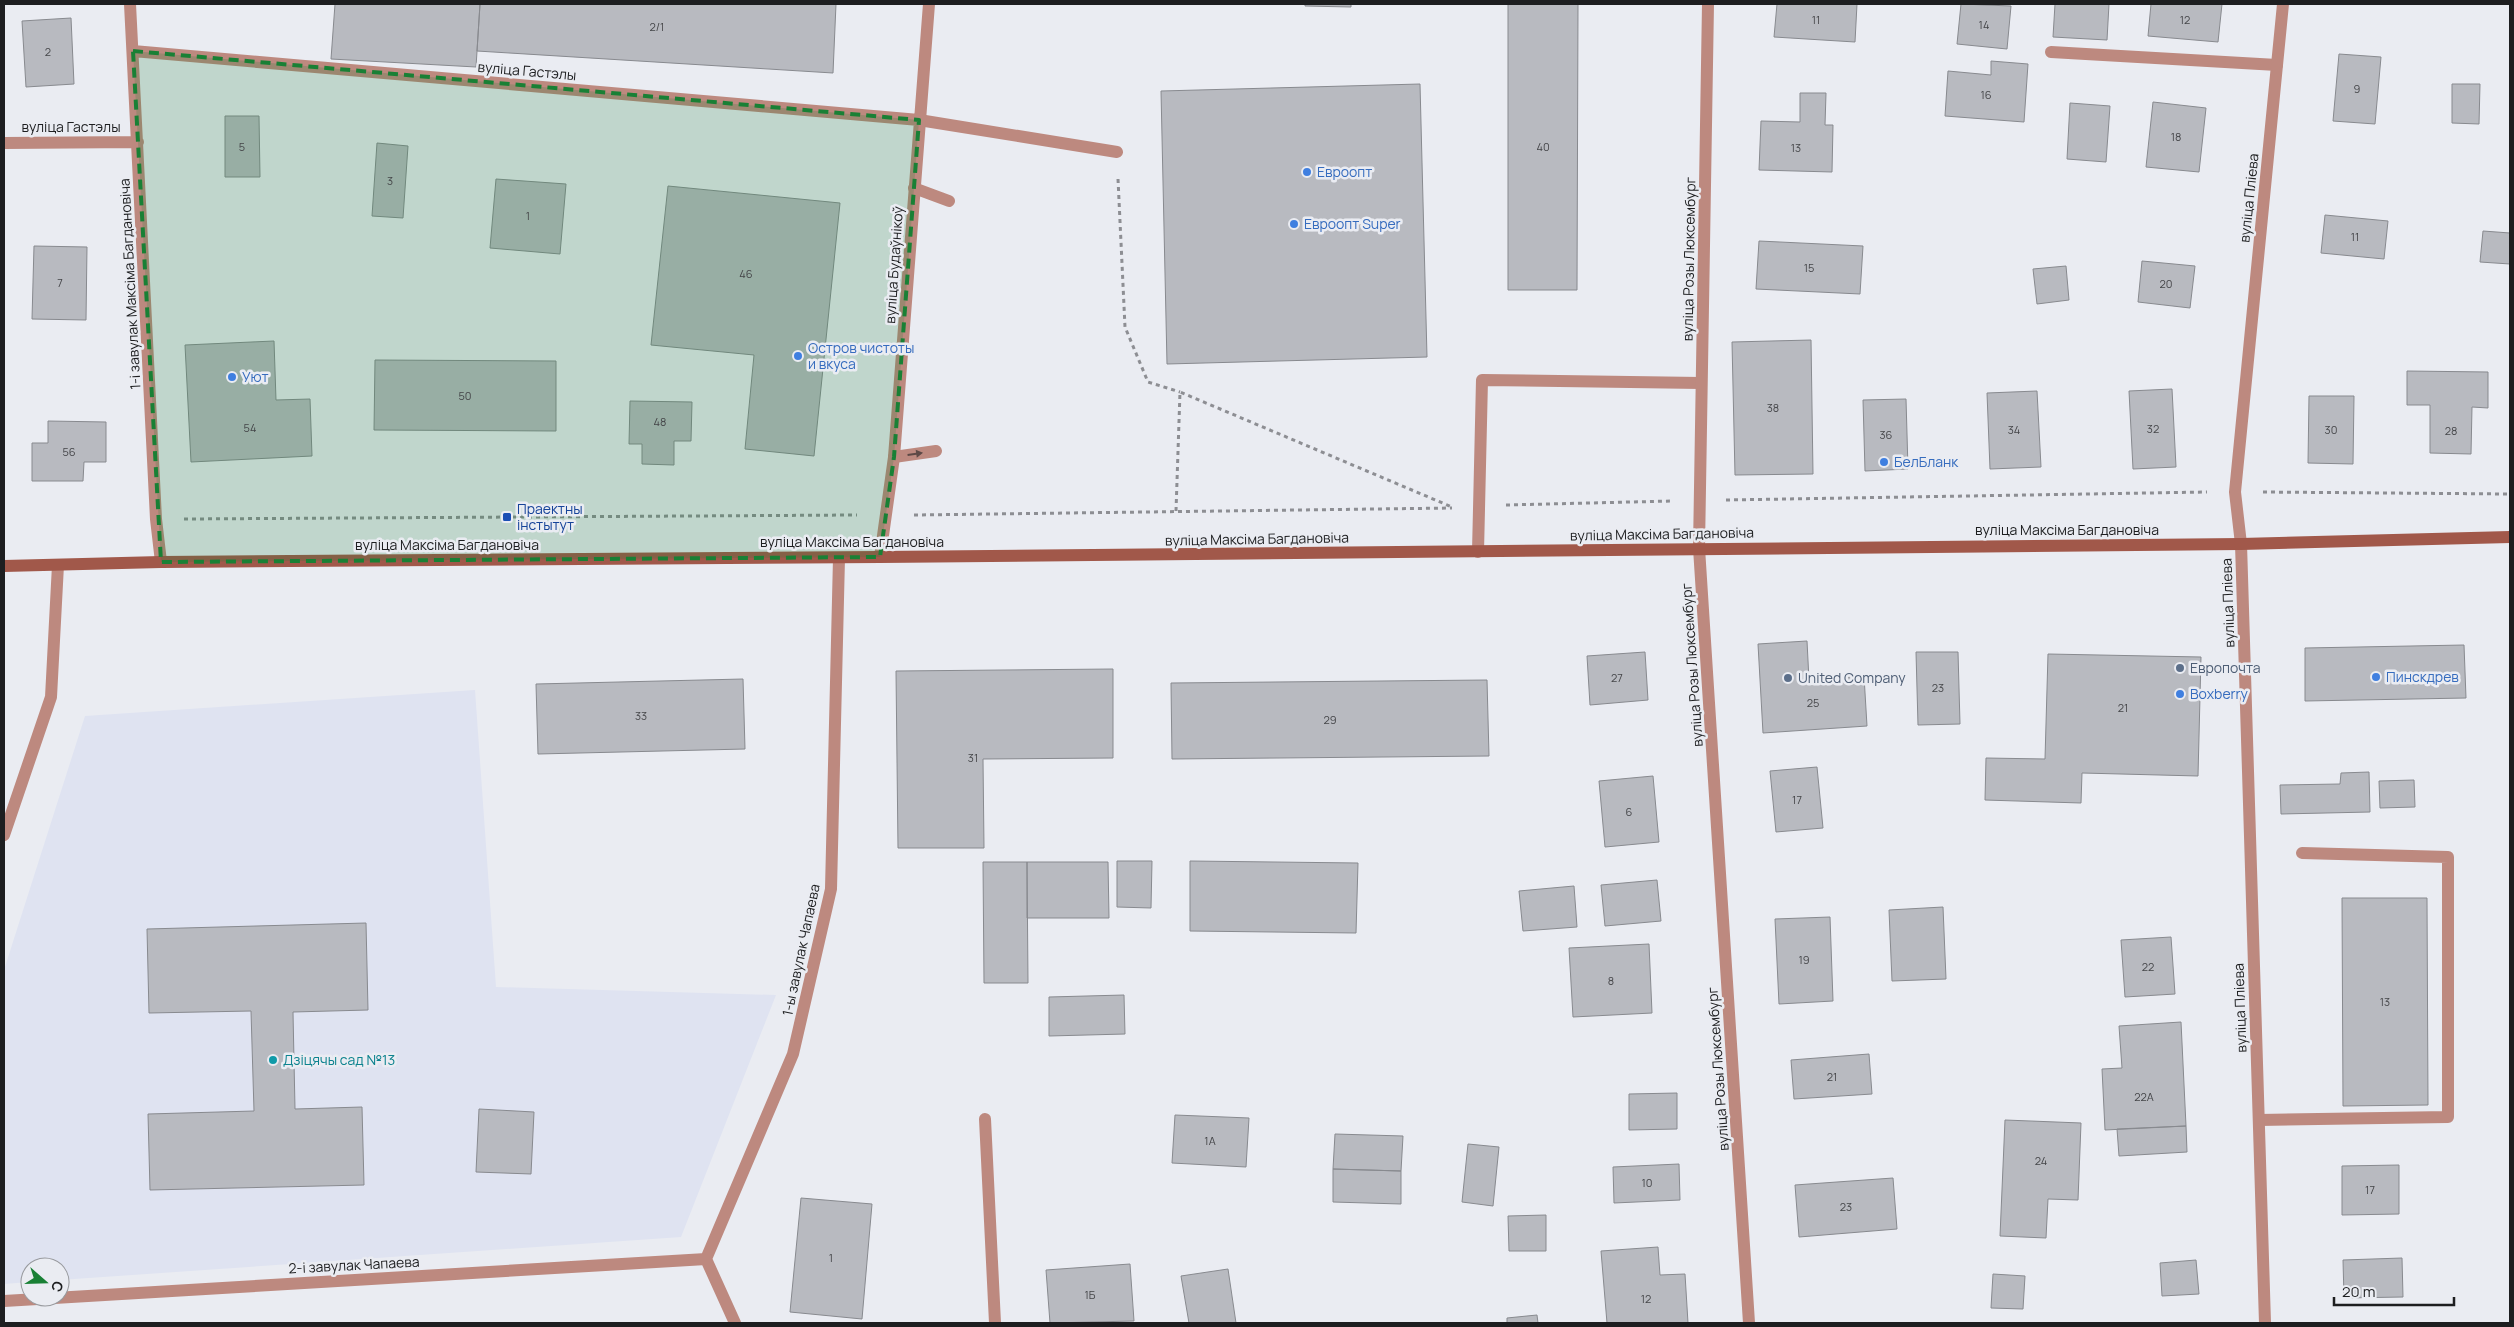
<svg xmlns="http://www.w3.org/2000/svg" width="2514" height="1327" viewBox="0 0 2514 1327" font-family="Manrope,sans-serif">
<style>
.built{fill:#dfe3f1}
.building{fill:#b8bac0;stroke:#888a8f}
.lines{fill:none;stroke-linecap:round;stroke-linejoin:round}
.path{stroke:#8d8e93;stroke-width:3;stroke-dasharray:4 4;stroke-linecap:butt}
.service{stroke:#bd897f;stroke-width:12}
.minor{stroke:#bd897f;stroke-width:12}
.secondary{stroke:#a1584a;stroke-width:12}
.oneway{fill:#5d4946}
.marked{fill:#198035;fill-opacity:0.2;stroke:#198035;stroke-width:4;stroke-dasharray:10 6;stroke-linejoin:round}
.shop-dot{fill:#3f7fe0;stroke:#eaecf2;stroke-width:2}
.transit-dot{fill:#1a4fb4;stroke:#eaecf2;stroke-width:2}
.service-dot{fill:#5c6f8a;stroke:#eaecf2;stroke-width:2}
.culture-dot{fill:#0f9aa8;stroke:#eaecf2;stroke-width:2}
.labels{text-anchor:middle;stroke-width:5;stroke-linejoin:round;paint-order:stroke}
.number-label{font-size:11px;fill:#444548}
.street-label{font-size:14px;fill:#1d1e20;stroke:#eaecf2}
.shop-label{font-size:14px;fill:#366cbe;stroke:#eaecf2;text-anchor:start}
.transit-label{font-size:14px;fill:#164399;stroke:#eaecf2;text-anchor:start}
.service-label{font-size:14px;fill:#4e5e75;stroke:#eaecf2;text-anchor:start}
.culture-label{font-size:14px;fill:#0d838f;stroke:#eaecf2;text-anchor:start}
</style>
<rect width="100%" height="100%" fill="#eaecf2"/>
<path class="built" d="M475,690L496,987L776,995L681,1237L60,1280V1267H30V1282L4,1284V970L85,716Z"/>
<path class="building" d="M335,4H480L476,67L331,59Z
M480,4H836L833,73L477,51Z
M1305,4H1351V7L1305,6Z
M1508,4H1578L1577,290H1508Z
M1777,4H1857L1855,42L1774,37Z
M1961,4L2011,6L2007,49L1957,44Z
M2055,4H2109L2107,40L2053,37Z
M2151,4H2222L2218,42L2148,36Z
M71,18L74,84L26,87L22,21Z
M2339,54L2381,57L2375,124L2333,121Z
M1991,61L2028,64L2024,122L1945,116L1948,71L1991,75Z
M1420,84L1427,357L1167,364L1161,91Z
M2452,84H2480L2479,124L2452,123Z
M1800,93H1826L1825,125H1833L1832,172L1759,170L1761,121L1800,122Z
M2153,102L2206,108L2199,172L2146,167Z
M2070,103L2110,106L2106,162L2067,159Z
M225,116H259L260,177H225Z
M377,143L408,146L403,218L372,216Z
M496,179L566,184L560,254L490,248Z
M668,186L840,203L814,456L745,449L754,355L651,345Z
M2325,215L2388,221L2384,259L2321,253Z
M2483,231L2510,233V264L2480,262Z
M1759,241L1863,246L1860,294L1756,289Z
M34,246L87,247L86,320L32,319Z
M2142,261L2195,266L2190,308L2138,302Z
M2066,266L2069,300L2037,304L2033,269Z
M1811,340L1813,474L1735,475L1732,342Z
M274,341L276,400L310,399L312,456L191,462L185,345Z
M375,360L556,361V431L374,430Z
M2407,371L2488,372V408L2472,407L2471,454L2430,453V405H2407Z
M2172,389L2176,467L2133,469L2129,391Z
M2037,391L2041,467L1990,469L1987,393Z
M2309,396H2354L2353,464L2308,463Z
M1906,399L1908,469L1865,471L1863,400Z
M630,401L692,402L691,441H674V465L642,464V444H629Z
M48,421L106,422V462H84L83,481H32V443H48Z
M1807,641L1809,680L1864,676L1867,726L1763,733L1758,644Z
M2464,645L2466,698L2305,701V648Z
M1645,652L1648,700L1590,705L1587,656Z
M1916,652H1958L1960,724L1918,725Z
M2048,654L2201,657L2198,776L2082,773L2081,803L1985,800L1986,758L2045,759Z
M1113,669V758L983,759L984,848H898L896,671Z
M743,679L745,749L538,754L536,684Z
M1487,680L1489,756L1172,759L1171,683Z
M1817,767L1823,828L1776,832L1770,771Z
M2369,772L2370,812L2281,814L2280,785L2340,784L2341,773Z
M1653,776L1659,842L1605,847L1599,781Z
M2414,780L2415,807L2380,808L2379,781Z
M1117,861H1152L1151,908L1117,907Z
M1190,861L1358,863L1356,933L1190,931Z
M983,862H1027L1028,983H984Z
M1027,862H1108L1109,918H1027Z
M1657,880L1661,921L1605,926L1601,885Z
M1574,886L1577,927L1523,931L1519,891Z
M2342,898H2427L2428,1105L2343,1106Z
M1943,907L1946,979L1892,981L1889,910Z
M1830,917L1833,1001L1779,1004L1775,919Z
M366,923L368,1010L293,1012L295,1109L362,1107L364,1185L150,1190L148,1114L254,1111L251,1011L149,1013L147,929Z
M2171,937L2175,994L2125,997L2121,940Z
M1649,944L1652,1013L1573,1017L1569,948Z
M1124,995L1125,1034L1049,1036V997Z
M2181,1022L2186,1126L2105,1130L2102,1069L2122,1068L2119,1026Z
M1869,1054L1872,1094L1794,1099L1791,1060Z
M1677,1093V1129L1629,1130V1094Z
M479,1109L534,1112L531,1174L476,1172Z
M1175,1115L1249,1118L1246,1167L1172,1163Z
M2005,1120L2081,1123L2078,1200L2048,1199L2046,1238L2000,1236Z
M2186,1126L2187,1152L2119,1156L2117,1129Z
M1335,1134L1403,1136L1401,1171L1333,1169Z
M1468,1144L1499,1147L1493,1206L1462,1202Z
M1679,1164L1680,1200L1614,1203L1613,1167Z
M2399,1165V1214L2342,1215V1166Z
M1333,1169L1401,1171V1204L1333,1202Z
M1893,1178L1897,1229L1799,1237L1795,1185Z
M801,1198L872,1204L862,1319L790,1312Z
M1546,1215V1251H1509L1508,1216Z
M1658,1247L1660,1275L1685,1274L1688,1323H1607L1601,1251Z
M2402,1258L2403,1297L2344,1298L2343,1260Z
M2196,1260L2199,1294L2162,1296L2160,1263Z
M1130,1264L1134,1321L1050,1323L1046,1270Z
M1228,1269L1236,1323H1189L1181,1276Z
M1993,1274L2025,1276L2023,1309L1991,1308Z
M1537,1315L1538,1323H1507V1318Z"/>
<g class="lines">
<path class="path" d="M1118,179L1125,327L1148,382L1180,392
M2263,492L2510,494
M1726,500L2207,492
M1506,505L1672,501
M1176,511L1180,392L1452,507
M914,515L1452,508
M184,519L857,515"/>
<path class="service" d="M2051,52L2277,65
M919,120L1117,152
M914,188L949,201
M894,457L936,451
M1478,552L1482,380L1701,383
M985,1119L995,1323
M2259,1120L2448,1117V857L2302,853"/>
<path class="minor" d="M130,4L156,519L161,562
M1708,4L1699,548L1749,1323
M133,51L919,120
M4,143L138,142
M880,557L894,457L929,4
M4,835L51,697L58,565
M4,1301L706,1259
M735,1323L706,1259L793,1054L831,889L839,558
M2265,1323L2241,544L2235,492L2283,4"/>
<path class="secondary" d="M4,566L161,562L880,557L2241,544L2510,537"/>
</g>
<defs><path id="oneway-solid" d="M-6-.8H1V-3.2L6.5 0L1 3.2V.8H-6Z" transform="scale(1.25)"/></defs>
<use class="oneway" href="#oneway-solid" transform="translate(915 454) rotate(-8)"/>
<path class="marked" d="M133,51L919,120L894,457L880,557L161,562Z"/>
<g class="shop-dot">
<circle cx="1307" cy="172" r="5"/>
<circle cx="1294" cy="224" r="5"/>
<circle cx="798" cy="356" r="5"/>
<circle cx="232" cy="377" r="5"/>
<circle cx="1884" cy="462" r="5"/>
<circle cx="2376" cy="677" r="5"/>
<circle cx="2180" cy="694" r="5"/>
</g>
<rect class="transit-dot" x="502" y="512" width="10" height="10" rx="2.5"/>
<g class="service-dot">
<circle cx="2180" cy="668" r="5"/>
<circle cx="1788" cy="678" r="5"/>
</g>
<circle class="culture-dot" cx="273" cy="1060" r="5"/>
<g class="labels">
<g class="number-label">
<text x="1816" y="24">11</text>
<text x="2185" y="24">12</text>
<text x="1984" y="29">14</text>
<text x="657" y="31">2/1</text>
<text x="48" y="56">2</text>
<text x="2357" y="93">9</text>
<text x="1986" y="99">16</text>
<text x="2176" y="141">18</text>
<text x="242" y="151">5</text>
<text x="1543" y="151">40</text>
<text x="1796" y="152">13</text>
<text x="390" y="185">3</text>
<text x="528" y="220">1</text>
<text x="2355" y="241">11</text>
<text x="1809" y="272">15</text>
<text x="746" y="278">46</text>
<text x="60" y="287">7</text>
<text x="2166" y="288">20</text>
<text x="465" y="400">50</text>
<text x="1773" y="412">38</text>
<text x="660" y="426">48</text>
<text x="250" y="432">54</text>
<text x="2153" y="433">32</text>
<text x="2014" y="434">34</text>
<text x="2331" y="434">30</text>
<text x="2451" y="435">28</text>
<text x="1886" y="439">36</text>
<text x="69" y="456">56</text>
<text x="1617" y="682">27</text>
<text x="1938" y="692">23</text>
<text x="1813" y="707">25</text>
<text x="2123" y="712">21</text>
<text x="641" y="720">33</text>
<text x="1330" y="724">29</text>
<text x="973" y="762">31</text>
<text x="1797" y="804">17</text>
<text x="1629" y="816">6</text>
<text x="1804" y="964">19</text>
<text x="2148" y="971">22</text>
<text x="1611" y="985">8</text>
<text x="2385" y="1006">13</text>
<text x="1832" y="1081">21</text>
<text x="2144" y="1101">22А</text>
<text x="1210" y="1145">1А</text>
<text x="2041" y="1165">24</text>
<text x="1647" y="1187">10</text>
<text x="2370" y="1194">17</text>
<text x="1846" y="1211">23</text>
<text x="831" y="1262">1</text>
<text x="1090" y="1299">1Б</text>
<text x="1646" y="1303">12</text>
</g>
<g class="street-label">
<text transform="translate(527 71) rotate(5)" y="5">вуліца Гастэлы</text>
<text x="71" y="132">вуліца Гастэлы</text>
<text transform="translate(2249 198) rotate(-84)" y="5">вуліца Пліева</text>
<text transform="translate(1689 259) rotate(-89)" y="5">вуліца Розы Люксембург</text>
<text transform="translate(894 265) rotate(-86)" y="5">вуліца Будаўнікоў</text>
<text transform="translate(130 284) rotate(-93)" y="5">1-і завулак Максіма Багдановіча</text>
<text x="2067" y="535">вуліца Максіма Багдановіча</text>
<text transform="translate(1662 534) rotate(-1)" y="5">вуліца Максіма Багдановіча</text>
<text transform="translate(1257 539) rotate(-1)" y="5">вуліца Максіма Багдановіча</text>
<text x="852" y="547">вуліца Максіма Багдановіча</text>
<text x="447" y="550">вуліца Максіма Багдановіча</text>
<text transform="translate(2228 603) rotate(-92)" y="5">вуліца Пліева</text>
<text transform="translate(1692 665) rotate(-94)" y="5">вуліца Розы Люксембург</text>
<text transform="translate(801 950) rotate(-78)" y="5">1-ы завулак Чапаева</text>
<text transform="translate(2240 1008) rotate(-92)" y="5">вуліца Пліева</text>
<text transform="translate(1718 1069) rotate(-94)" y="5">вуліца Розы Люксембург</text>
<text transform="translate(354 1265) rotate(-3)" y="5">2-і завулак Чапаева</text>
</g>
<g class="shop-label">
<text x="1317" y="177">Евроопт</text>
<text x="1304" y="229">Евроопт Super</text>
<text x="808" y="353">Остров чистоты<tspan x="808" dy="16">и вкуса</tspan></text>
<text x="242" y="382">Уют</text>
<text x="1894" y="467">БелБланк</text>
<text x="2386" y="682">Пинскдрев</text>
<text x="2190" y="699">Boxberry</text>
</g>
<g class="transit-label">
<text x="517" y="514">Праектны<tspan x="517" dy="16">інстытут</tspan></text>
</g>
<g class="service-label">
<text x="2190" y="673">Европочта</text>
<text x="1798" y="683">United Company</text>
</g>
<g class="culture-label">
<text x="283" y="1065">Дзіцячы сад №13</text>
</g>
</g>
<rect width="2514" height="1327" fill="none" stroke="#1d1e20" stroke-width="10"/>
<g transform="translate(45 1282) rotate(110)"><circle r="24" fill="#eaecf2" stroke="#989a9e"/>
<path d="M0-4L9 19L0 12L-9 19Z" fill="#198035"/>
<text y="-8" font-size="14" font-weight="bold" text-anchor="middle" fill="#1d1e20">С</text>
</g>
<path d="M2334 1297v8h120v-8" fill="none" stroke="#1d1e20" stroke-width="2.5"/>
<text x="2342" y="1297" font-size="15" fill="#1d1e20" stroke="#eaecf2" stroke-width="4" paint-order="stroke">20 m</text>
</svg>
